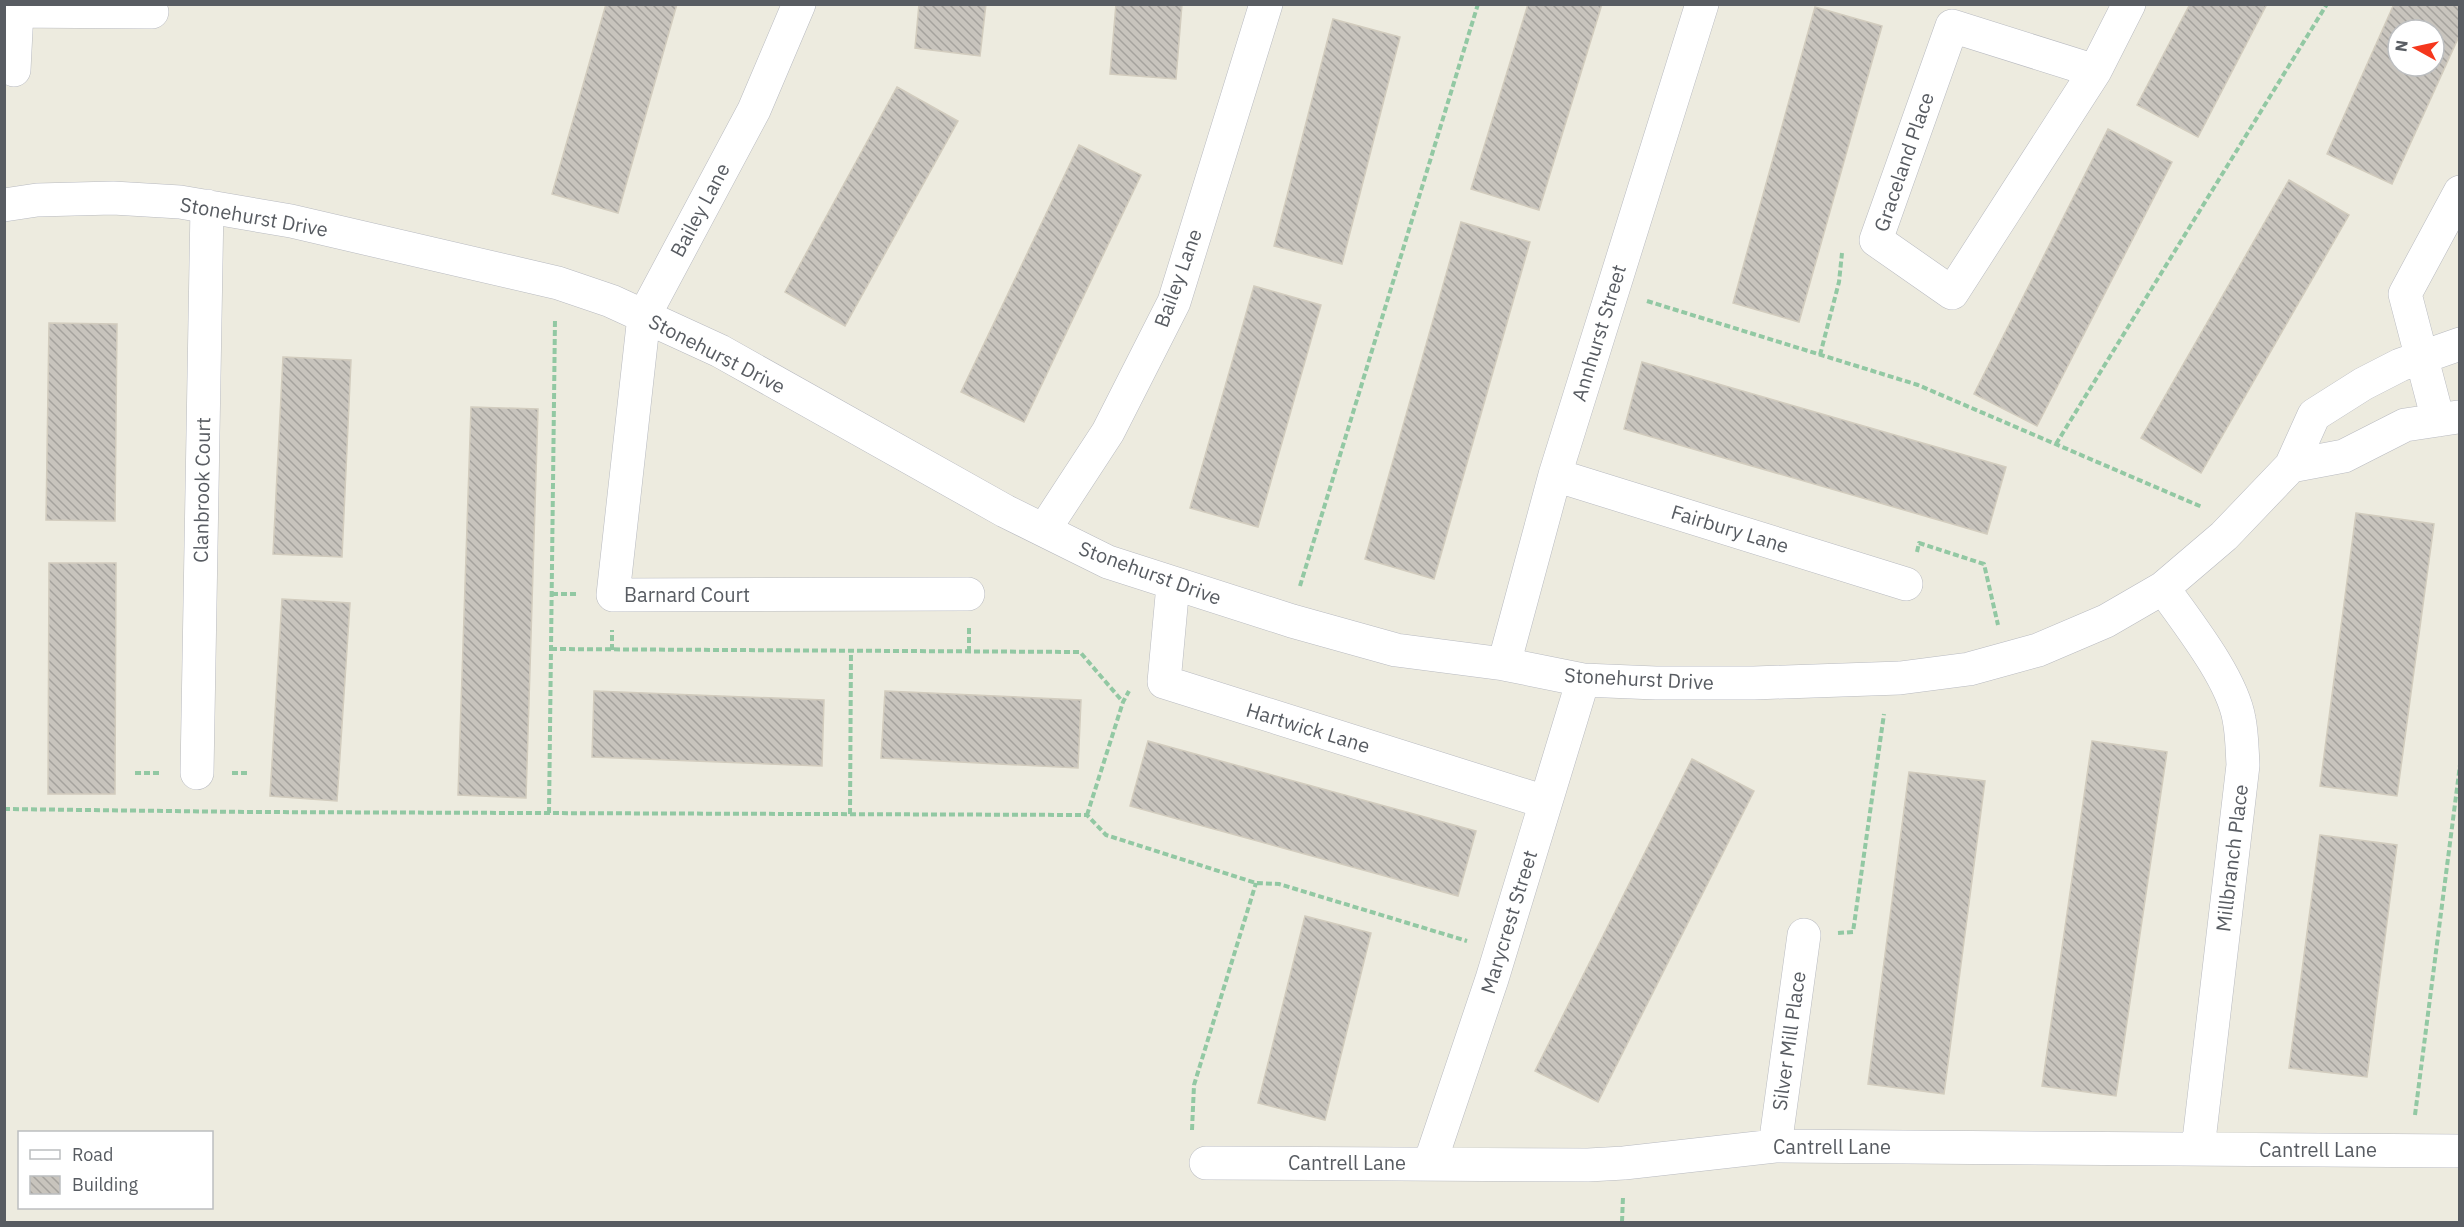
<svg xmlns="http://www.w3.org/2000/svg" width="2464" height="1227" viewBox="0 0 2464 1227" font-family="'IBM Plex Sans',sans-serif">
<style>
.building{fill:url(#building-back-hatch);stroke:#d2ccbe;stroke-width:1.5;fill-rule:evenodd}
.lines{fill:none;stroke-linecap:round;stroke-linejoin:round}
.minor-casing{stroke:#b8bac0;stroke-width:34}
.path{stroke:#92c8a3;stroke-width:4;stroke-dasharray:6 3;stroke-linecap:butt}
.minor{stroke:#fff;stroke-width:33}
.labels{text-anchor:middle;stroke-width:4.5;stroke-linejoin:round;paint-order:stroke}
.street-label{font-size:20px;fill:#585c62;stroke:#fff}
</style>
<defs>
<pattern id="building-back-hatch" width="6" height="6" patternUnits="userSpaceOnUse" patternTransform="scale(1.5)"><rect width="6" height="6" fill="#c8c4bd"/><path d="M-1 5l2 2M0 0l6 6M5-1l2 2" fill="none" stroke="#a5a29d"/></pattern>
</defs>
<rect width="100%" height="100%" fill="#edebdf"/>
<path class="building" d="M606,4H677L618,213L552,194Z
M919,4H986L980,56L915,48Z
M1116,4H1182L1176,79L1110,74Z
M1528,4H1602L1539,210L1471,189Z
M2190,4H2267L2198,137L2137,105Z
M2460,4V34L2392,184L2327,154L2394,4ZM2398,30H2434V66H2398Z
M1815,7L1882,26L1799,322L1733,303Z
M1333,19L1400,37L1342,264L1274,246Z
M897,87L958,121L845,326L785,292Z
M2108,129L2172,162L2037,426L1974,394Z
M1079,145L1141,175L1024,422L961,392Z
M2289,180L2349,215L2201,473L2141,438Z
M1461,222L1530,242L1434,579L1365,559Z
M1254,286L1321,305L1258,527L1190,508Z
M49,323L117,324L115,521L46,520Z
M283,357L351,360L342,557L273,554Z
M1642,362L2006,467L1987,534L1624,429Z
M471,407L538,409L526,798L458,795Z
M2356,513L2434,524L2397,796L2320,786Z
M49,563H116L115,794H48Z
M282,599L350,603L337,801L270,796Z
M594,691L824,700L822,766L592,757Z
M885,691L1081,700L1078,768L881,758Z
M1148,741L1476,831L1458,896L1130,806Z
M2092,741L2167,752L2116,1096L2042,1086Z
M1692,759L1754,791L1598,1102L1535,1071Z
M1909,772L1985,781L1944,1094L1868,1084Z
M2320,835L2397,845L2367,1077L2289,1068Z
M1305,916L1371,933L1325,1120L1258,1103Z"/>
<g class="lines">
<g class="minor-casing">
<path id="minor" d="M799,4L754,110L644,316L613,595L968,594
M4,11L152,12
M1952,26L2095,71L1952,293L1876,240Z
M14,70L17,11
M2095,71L2129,4
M4,205L37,200L113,198L180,202L291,221L558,283L611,301L720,351L1005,511L1108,562L1292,621L1396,650L1504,664L1583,680L1656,683H1754L1900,678L1969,669L2038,650L2106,621L2163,588L2224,536L2291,466L2314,415L2363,384L2400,365L2460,344
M2438,420L2405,294L2460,192
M2291,466L2344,456L2405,425L2458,417
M1555,475L1906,584
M1044,530L1108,432L1174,302L1266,4
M1173,585L1164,682L1545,802
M2163,588C2187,622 2232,678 2239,719C2242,733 2242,749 2243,765L2198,1149
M1504,664L1555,475L1702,4
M197,773L207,206
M1775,1146L1804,935
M1206,1163L1588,1165L1624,1163L1775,1146L2460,1151
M1430,1163L1492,979L1583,680"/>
</g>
<path class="path" d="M1647,301L1918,385L2202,507
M1820,355L1839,282L1842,253
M2056,444L2327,4
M1917,552L1919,543L1984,564L1998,625
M1300,586L1478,4
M552,594H578
M969,628V650
M551,649L1080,652L1123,702
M612,650V630
M135,773H162
M232,773H250
M4,809L249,812L1087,815L1106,835L1256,883L1279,884L1467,941
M549,813L555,319
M850,814L851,651
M1087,815L1123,702L1129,691
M1838,933L1853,932L1884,714
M2415,1115L2460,765
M1192,1130L1194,1085L1256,883
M1622,1222L1623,1197"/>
<use href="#minor" class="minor"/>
</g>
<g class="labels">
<g class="street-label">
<text transform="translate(1904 162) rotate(-71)" y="7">Graceland Place</text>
<text transform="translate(700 210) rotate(-62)" y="7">Bailey Lane</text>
<text transform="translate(254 217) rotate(10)" y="7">Stonehurst Drive</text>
<text transform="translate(1178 278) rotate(-70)" y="7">Bailey Lane</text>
<text transform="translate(1599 333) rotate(-73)" y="7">Annhurst Street</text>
<text transform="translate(717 354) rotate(27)" y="7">Stonehurst Drive</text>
<text transform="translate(202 490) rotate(-89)" y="7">Clanbrook Court</text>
<text transform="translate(1730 529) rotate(17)" y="7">Fairbury Lane</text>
<text transform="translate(1150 573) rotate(20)" y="7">Stonehurst Drive</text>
<text x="687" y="602">Barnard Court</text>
<text transform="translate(1639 679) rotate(3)" y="7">Stonehurst Drive</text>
<text transform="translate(1308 728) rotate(17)" y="7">Hartwick Lane</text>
<text transform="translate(2232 858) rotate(-83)" y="7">Millbranch Place</text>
<text transform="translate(1509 922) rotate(-73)" y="7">Marycrest Street</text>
<text transform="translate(1789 1041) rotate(-82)" y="7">Silver Mill Place</text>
<text x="1832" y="1154">Cantrell Lane</text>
<text x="2318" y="1157">Cantrell Lane</text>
<text x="1347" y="1170">Cantrell Lane</text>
</g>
</g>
<rect width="2464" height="1227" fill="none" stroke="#585c62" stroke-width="12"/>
<rect x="18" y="1131" width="195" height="78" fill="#ffffff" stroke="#bcbec0" stroke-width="1.5"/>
<rect x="30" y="1150" width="30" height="9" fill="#ffffff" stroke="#bcbec0" stroke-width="1.5"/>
<text x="72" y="1161" font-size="18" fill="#585c62">Road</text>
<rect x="30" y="1176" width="30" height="18" fill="url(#building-back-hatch)" stroke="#bcbec0" stroke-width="1.5"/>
<text x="72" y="1191" font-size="18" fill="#585c62">Building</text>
<g transform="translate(2416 48) rotate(278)"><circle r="28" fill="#ffffff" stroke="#bcbec0" stroke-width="1.5"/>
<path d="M0-4.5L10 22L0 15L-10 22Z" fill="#f5371d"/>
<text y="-9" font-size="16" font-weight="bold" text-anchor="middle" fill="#585c62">N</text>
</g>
</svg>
